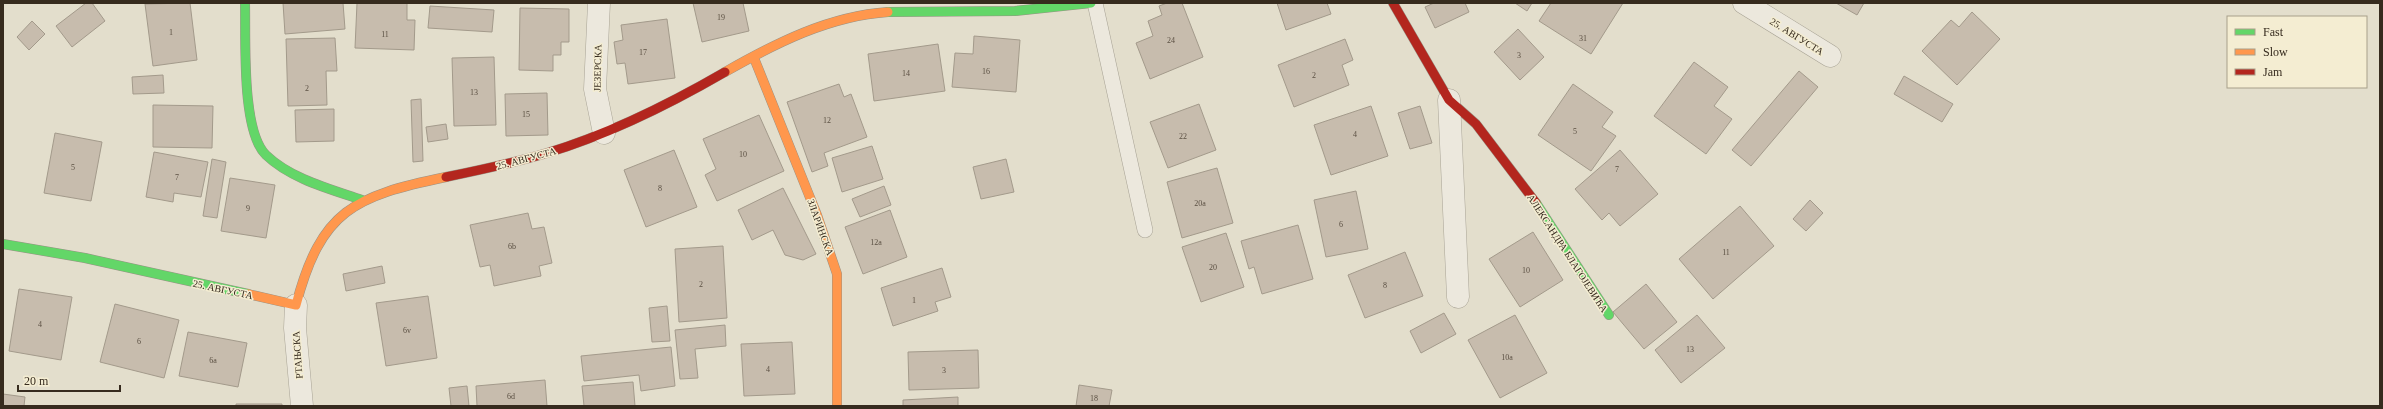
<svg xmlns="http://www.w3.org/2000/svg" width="2383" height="409" viewBox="0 0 2383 409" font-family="'Times New Roman',serif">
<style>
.building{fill:#c7bcad;stroke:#a39a8b}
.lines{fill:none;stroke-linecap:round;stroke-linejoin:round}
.lane-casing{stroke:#a8a395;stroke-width:16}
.street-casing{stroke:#a8a395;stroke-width:23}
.fast-casing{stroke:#989285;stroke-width:10}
.slow-casing{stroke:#989285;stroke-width:10}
.jam-casing{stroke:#989285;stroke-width:10}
.lane{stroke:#ece8dd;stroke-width:15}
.street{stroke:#ece8dd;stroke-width:22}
.fast{stroke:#63d668;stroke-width:9}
.slow{stroke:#ff974d;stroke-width:9}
.jam{stroke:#b3261e;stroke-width:9}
.labels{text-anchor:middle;stroke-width:3;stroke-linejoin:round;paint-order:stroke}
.number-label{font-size:8px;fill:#5a4f42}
.street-label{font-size:10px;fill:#362b1e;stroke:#f4edd2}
</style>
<rect width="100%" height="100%" fill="#e3decc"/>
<path class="building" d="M86,3H92L105,21L72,47L56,26Z
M190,3L197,60L153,66L145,4Z
M283,3H343L345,29L285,34Z
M357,3H407V20H415L414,50L355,48Z
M693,3H743L749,31L702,42Z
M1167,3H1182L1203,57L1150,79L1136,43L1153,36L1148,21L1162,15L1159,6Z
M1277,3H1327L1331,14L1286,30Z
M1434,3H1465L1469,12L1435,28L1425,7Z
M1515,3H1532L1527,11Z
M1551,3H1623L1591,54L1539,21Z
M1836,3H1864L1857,15Z
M430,6L494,10L492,32L428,28Z
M520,8L569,9V42H561V55H553V71L519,70Z
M1972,12L2000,39L1957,85L1922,51L1951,20L1959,27Z
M667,19L675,78L628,84L625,63L617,64L614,42L623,40L621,25Z
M32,21L45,34L29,50L17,37Z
M1518,29L1544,57L1520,80L1494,52Z
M974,36L1020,40L1016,92L952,87L955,53L973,54Z
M335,38L337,71H326L327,105L288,106L286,39Z
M1345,39L1353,60L1342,65L1349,85L1294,107L1278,65Z
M938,44L945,91L874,101L868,54Z
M494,57L496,125L454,126L452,58Z
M1694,62L1728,87L1714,106L1732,119L1706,154L1654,116Z
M1799,71L1818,87L1751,166L1732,150Z
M163,75L164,93L133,94L132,77Z
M1904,76L1953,104L1942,122L1894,94Z
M839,84L844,97L851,94L867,137L824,153L828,166L812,172L787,102Z
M1573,84L1613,112L1602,127L1616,136L1591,171L1538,135Z
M547,93L548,135L506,136L505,94Z
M421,99L423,161L413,162L411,100Z
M1199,104L1216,150L1168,168L1150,122Z
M153,105L213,106L212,148L153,147Z
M1371,106L1388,156L1331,175L1314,125Z
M1420,106L1432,143L1410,149L1398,113Z
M334,109V141L296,142L295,110Z
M759,115L784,171L717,201L705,175L716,169L703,139Z
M446,124L448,139L428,142L426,127Z
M55,133L102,142L91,201L44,193Z
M872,146L883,179L842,192L832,158Z
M674,150L697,207L646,227L624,170Z
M1620,150L1658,194L1620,226L1609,213L1602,220L1575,189Z
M154,152L208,162L201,197L174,193L173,202L146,197Z
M212,159L226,162L217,218L203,216Z
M1006,159L1014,192L981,199L973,167Z
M1217,168L1233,223L1182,238L1167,182Z
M230,178L275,185L266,238L221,231Z
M884,186L891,205L860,217L852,199Z
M783,188L816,254L803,260L785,255L773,230L752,240L738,210Z
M1356,191L1368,249L1326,257L1314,200Z
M1810,200L1823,213L1806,231L1793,219Z
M1740,206L1774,246L1713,299L1679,259Z
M890,210L907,257L863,274L845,227Z
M528,213L532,229L544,227L552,263L539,266L541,276L494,286L490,265L480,267L470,225Z
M1298,225L1313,279L1262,294L1254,267L1249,269L1241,241Z
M1533,232L1563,280L1520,307L1489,259Z
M1226,233L1244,287L1201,302L1182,247Z
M723,246L727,318L679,322L675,249Z
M1405,252L1423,296L1365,318L1348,275Z
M382,266L385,283L346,291L343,274Z
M942,268L951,297L935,302L938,311L893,326L881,288Z
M1646,284L1677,322L1644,349L1613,312Z
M19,289L72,297L61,360L9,351Z
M428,296L437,358L386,366L376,303Z
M115,304L179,320L164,378L100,362Z
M667,306L670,341L652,342L649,308Z
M1444,313L1456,334L1421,353L1410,331Z
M1515,315L1547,373L1500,398L1468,340Z
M1697,315L1725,348L1681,383L1655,350Z
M725,325L726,346L695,349L698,378L680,379L675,330Z
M188,332L247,343L238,387L179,376Z
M792,342L795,394L744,396L741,344Z
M671,347L675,386L641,391L639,375L584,381L581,356Z
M978,350L979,388L909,390L908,352Z
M545,380L547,406H477L476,386Z
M633,382L635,406H584L582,386Z
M1079,385L1112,390L1109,406H1076Z
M467,386L469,406H451L449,388Z
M3,394L25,397L24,406H3Z
M958,397V406H903V400Z
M236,404H282V406H236Z"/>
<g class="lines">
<g class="lane-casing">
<path id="lane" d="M1095,3L1145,230"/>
</g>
<g class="street-casing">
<path id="street" d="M599,3L595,89L604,133
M1744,3L1830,56
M1449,100L1458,297
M296,305L295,328L302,406"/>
</g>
<g class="fast-casing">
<path id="fast" d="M245,3C246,38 241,131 266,155C291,179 330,189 362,200
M888,12L1015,11L1091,3
M1536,203L1609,315
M3,244L85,258L248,294"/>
</g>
<g class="slow-casing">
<path id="slow" d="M754,58L817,215L837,274V406
M725,72C776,43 829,16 888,12
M248,294L296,305C321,210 354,196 446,177"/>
</g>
<g class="jam-casing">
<path id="jam" d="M1393,3L1449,100L1476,124L1536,203
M446,177C480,170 514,163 547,153C610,134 668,105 725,72"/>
</g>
<use href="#lane" class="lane"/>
<use href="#street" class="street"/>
<use href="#fast" class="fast"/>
<use href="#slow" class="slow"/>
<use href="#jam" class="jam"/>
</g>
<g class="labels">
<g class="number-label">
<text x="721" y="20">19</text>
<text x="171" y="35">1</text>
<text x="385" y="37">11</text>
<text x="1583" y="41">31</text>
<text x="1171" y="43">24</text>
<text x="643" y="55">17</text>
<text x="1519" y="58">3</text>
<text x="986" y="74">16</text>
<text x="906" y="76">14</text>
<text x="1314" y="78">2</text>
<text x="307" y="91">2</text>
<text x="474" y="95">13</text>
<text x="526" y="117">15</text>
<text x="827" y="123">12</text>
<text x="1575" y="134">5</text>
<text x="1355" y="137">4</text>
<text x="1183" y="139">22</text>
<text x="743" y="157">10</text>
<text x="73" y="170">5</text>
<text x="1617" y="172">7</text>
<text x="177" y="180">7</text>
<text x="660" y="191">8</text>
<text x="1200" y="206">20a</text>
<text x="248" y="211">9</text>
<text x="1341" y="227">6</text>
<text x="876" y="245">12a</text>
<text x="512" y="249">6b</text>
<text x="1726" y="255">11</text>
<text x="1213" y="270">20</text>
<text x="1526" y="273">10</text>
<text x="701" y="287">2</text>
<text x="1385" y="288">8</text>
<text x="914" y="303">1</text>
<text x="40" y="327">4</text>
<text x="407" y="333">6v</text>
<text x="139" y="344">6</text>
<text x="1690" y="352">13</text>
<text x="1507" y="360">10a</text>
<text x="213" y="363">6a</text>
<text x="768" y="372">4</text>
<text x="944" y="373">3</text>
<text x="511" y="399">6d</text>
<text x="1094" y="401">18</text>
</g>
<g class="street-label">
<text transform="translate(1797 36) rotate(32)" y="4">25. АВГУСТА</text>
<text transform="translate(597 68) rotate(-89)" y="4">ЈЕЗЕРСКА</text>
<text transform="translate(526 158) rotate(-15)" y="4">25. АВГУСТА</text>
<text transform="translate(821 227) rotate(70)" y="4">ЗЛАРИНСКА</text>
<text transform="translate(1568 253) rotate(57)" y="4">АЛЕКСАНДРА БЛАГОЈЕВИЋА</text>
<text transform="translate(223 289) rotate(12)" y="4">25. АВГУСТА</text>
<text transform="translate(297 355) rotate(-94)" y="4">РТАЊСКА</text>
</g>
</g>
<rect width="2383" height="409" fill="none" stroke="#362b1e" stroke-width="8"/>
<rect x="2227" y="16" width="140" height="72" fill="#f4edd2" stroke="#a89f8a"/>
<rect x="2235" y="29" width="20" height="6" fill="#63d668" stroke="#a89f8a"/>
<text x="2263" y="36" font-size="12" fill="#362b1e">Fast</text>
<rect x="2235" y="49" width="20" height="6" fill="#ff974d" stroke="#a89f8a"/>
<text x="2263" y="56" font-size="12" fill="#362b1e">Slow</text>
<rect x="2235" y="69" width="20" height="6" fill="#b3261e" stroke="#a89f8a"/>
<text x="2263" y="76" font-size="12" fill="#362b1e">Jam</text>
<path d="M18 385v6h102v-6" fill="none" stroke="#362b1e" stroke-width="2"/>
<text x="24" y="385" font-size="12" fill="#362b1e" stroke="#f4edd2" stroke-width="3" paint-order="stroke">20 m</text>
</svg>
